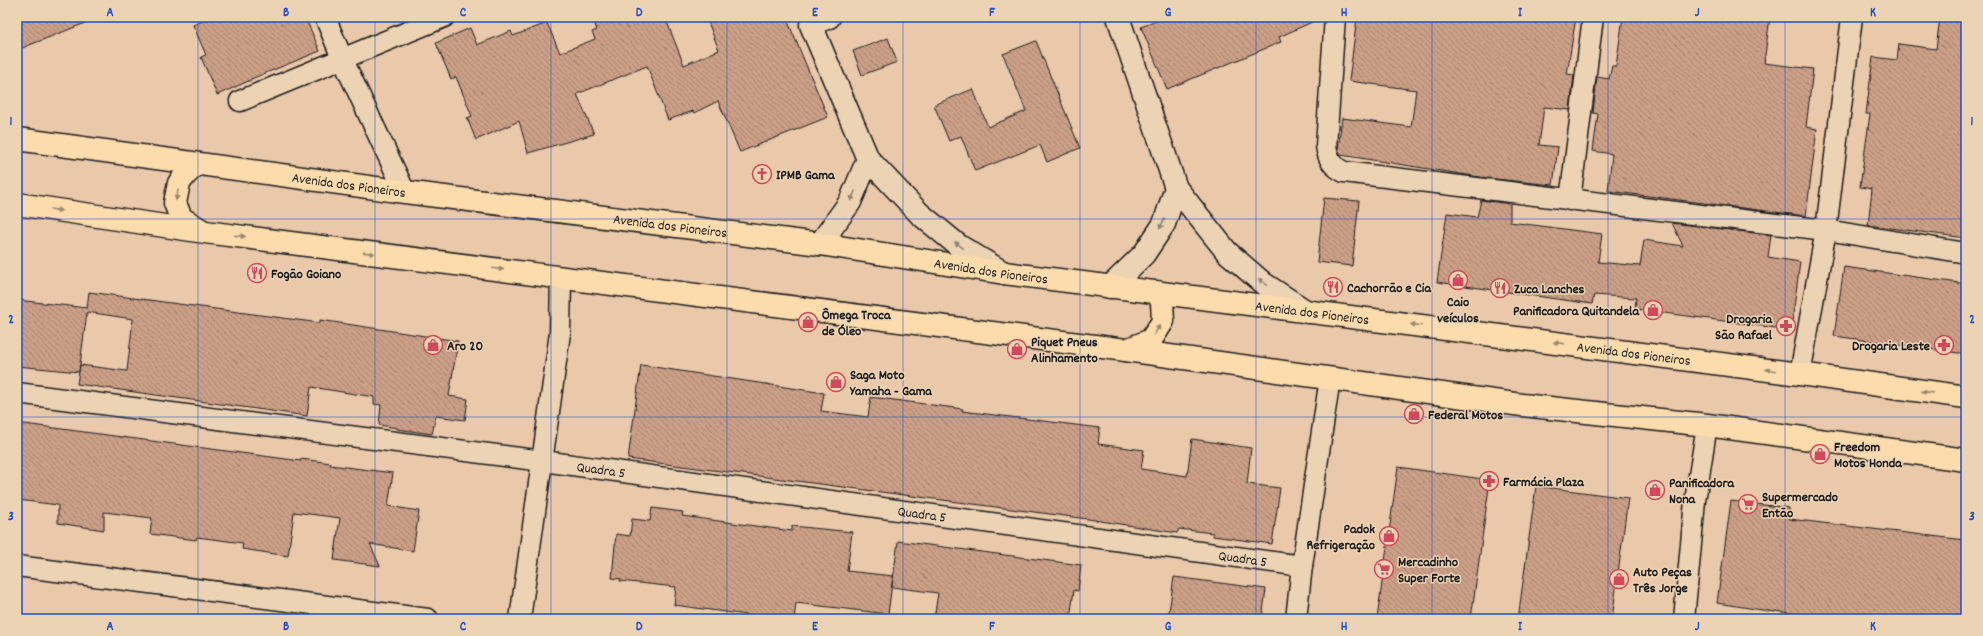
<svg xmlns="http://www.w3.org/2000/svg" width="1983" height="636" viewBox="0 0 1983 636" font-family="Dekko,sans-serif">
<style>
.building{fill:url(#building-back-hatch);stroke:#1c1c1c}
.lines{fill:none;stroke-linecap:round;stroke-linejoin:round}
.minor-casing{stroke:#1c1c1c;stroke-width:23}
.tertiary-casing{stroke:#1c1c1c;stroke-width:25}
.primary-casing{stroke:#1c1c1c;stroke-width:25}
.minor{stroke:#ecd3b4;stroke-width:20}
.tertiary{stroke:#ecd3b4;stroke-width:22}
.primary{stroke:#fcdcac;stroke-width:22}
.oneway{fill:#97866b}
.oneway2{fill:#8e8170}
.grid{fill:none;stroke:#1d4ed8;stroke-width:1;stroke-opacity:0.55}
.labels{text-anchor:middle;stroke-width:3;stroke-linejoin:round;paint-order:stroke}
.poi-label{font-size:14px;font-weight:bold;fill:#1c1c1c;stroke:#ecd3b4;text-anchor:start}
.street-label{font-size:14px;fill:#1c1c1c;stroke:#ecd3b4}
.neatline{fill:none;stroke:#1d4ed8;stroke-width:1.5}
.grid-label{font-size:13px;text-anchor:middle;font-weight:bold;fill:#1d4ed8}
</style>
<defs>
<pattern id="building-back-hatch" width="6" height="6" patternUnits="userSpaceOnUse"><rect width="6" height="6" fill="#cca087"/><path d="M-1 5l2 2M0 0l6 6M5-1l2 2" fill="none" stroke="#a5826e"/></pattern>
</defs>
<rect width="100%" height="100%" fill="#eac9ab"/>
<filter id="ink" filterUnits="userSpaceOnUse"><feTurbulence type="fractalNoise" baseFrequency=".025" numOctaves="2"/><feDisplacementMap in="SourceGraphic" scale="8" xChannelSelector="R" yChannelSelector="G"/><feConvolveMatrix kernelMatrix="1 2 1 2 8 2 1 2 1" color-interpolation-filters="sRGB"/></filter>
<g filter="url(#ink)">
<path class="building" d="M17,17H97L98,18L17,50Z
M212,17H305L320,51L251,79V80L217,95L201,57L206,55L193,25Z
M592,17H665L684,65L719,50L706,17H786L828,117L740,152L718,101L694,113L693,111L668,120L647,66L577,94L594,134L528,153L519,121L476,140L467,118L472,116L456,77L451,79L436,43L470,28L477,45L511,31L513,36L547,23L560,53L595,39L592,32L597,30Z
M1166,17H1323L1279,37L1281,42L1167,89L1141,27Z
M1357,17H1386L1438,23L1439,17H1576L1567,74L1574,75L1570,110L1544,107L1539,145L1558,147L1553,185L1486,178L1341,155L1338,149L1342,118L1411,127L1416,90L1349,81Z
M1623,17H1770L1764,63L1813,69L1806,127L1817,129L1806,216L1608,191L1612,154L1593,151L1598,114L1593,113L1597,77L1609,79L1612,66H1616Z
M1940,17H1966V238L1868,225L1872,189L1860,187L1870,114H1866L1873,57L1897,60L1899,44L1936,49Z
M888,38L897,62L862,75L853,51Z
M1036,41L1080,148L1047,162L1040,145L975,171L961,136L949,141L934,105L973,89L988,127L1026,111L1003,54Z
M1324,198L1359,201L1352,266L1317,262Z
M1481,200L1510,204V222L1602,234L1598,262L1640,266L1644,240L1683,246L1672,223L1771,235L1768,257L1800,262L1791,330L1635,309L1636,298L1594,295L1592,304L1437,282L1447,213L1477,217Z
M1844,267L1966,284V354L1834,336Z
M89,292L320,323V320L458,341L449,396L468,399L465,420L436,416L432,434L397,429V428L379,425L381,405L374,404V397L311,387L307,416L77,384L80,365L127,371L133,319L87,312L79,372L17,366V300L87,308Z
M641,365L824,393L821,411L868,417L871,397L963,409L962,411L1100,428L1098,444L1144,450L1141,469L1187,476L1192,439L1251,448L1247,484L1280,488L1272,544L1213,536V533L1179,529L1177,533L1088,519L628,459Z
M17,423L301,461V459L331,463L330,465L393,473L388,506L419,511L413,551L370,544L380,566L334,560L340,518L294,512L288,556L242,549L243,543L197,537L196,540L150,534L152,518L104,512V530L58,523V505L18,500L21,481L17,480Z
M1398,467L1490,480L1471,619H1377Z
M1536,486L1628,498L1612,619H1518Z
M1731,501L1789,508V519L1965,540L1966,619H1835L1775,611V612L1717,603Z
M652,508L683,512L682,516L792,531V526L852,532L847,571L893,576L888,614L796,603L794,619H776L674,605L676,587L620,581L621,579L612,578L616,534L630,536L632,519L650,521Z
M898,541L1081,565L1078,591L1074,590L1070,619H934L938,593L892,587Z
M1174,577L1266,589L1262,619H1168Z"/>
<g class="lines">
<g class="minor-casing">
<g id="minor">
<path d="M325,17L342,58L405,192"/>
<path d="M1335,17L1326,146C1328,159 1332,166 1344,172L1826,230L1966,253"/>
<path d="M240,101L444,17"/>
<path d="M1570,200L1593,17"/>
<path d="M1800,374L1826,230L1852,17"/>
<path id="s1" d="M17,393L543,461L1302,566"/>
<path d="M17,566L428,619"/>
<path d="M520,619L560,333L561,277"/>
<path d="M1296,619L1302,566L1330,378"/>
<path d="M1684,619L1695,501L1707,425"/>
</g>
</g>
<g class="tertiary-casing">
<path id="tertiary" d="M829,17L811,25L868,159L920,214L959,246L1004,273
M1118,17L1176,188L1227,252L1264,284L1307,312
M820,244L850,202L868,159
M1110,287L1144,254L1164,224L1176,188"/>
</g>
<g class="primary-casing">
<g id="primary">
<path id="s2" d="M17,139L405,192L820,244L1004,273L1800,374L1966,397"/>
<path d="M197,164L187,173L179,183L175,203L181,218L201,230"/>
<path d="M17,204L205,232L1126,350L1522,405L1707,425L1966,460"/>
<path d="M1126,350L1151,340L1163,321L1162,302L1157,292"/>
</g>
</g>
<use href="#minor" class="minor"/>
<use href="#tertiary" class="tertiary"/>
<use href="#primary" class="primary"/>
</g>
<defs><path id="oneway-solid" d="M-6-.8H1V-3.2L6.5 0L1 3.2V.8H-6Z"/></defs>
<g class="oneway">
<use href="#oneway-solid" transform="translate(177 195) rotate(101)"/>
<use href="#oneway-solid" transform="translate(56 210) rotate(9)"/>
<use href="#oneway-solid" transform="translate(240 236) rotate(7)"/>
<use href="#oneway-solid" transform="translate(369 253) rotate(7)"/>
<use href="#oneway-solid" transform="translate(498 269) rotate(7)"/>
<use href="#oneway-solid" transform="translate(1416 325) rotate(-173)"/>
<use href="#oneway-solid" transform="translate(1157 330) rotate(-59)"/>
<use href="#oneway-solid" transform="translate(1559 343) rotate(-173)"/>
<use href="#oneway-solid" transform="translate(1771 370) rotate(-173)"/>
<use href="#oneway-solid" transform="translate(1927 392) rotate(-172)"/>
</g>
<g class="oneway2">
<use href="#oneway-solid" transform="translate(853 196) rotate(114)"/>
<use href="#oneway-solid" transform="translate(1162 224) rotate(117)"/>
<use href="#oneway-solid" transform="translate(959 245) rotate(-144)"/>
<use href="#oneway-solid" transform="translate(1263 282) rotate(-143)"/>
</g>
</g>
<path class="grid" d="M198,17V619M375,17V619M551,17V619M727,17V619M903,17V619M1080,17V619M1256,17V619M1432,17V619M1608,17V619M1785,17V619M17,219H1966M17,417H1966"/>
<defs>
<g id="church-ring" transform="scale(1)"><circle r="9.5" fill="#ecd3b4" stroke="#d1495b" stroke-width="1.5"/><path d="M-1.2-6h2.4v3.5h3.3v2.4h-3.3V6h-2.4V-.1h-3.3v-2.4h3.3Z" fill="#d1495b"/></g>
<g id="restaurant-ring" transform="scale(1)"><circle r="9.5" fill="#ecd3b4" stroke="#d1495b" stroke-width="1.5"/><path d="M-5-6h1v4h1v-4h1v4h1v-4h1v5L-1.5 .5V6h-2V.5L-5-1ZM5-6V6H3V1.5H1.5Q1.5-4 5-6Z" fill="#d1495b"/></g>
<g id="shop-ring" transform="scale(1)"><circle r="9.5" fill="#ecd3b4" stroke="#d1495b" stroke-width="1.5"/><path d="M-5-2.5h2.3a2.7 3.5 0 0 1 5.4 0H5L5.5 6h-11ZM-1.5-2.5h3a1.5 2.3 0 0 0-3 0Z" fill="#d1495b"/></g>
<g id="pharmacy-ring" transform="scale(1)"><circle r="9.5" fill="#ecd3b4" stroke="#d1495b" stroke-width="1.5"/><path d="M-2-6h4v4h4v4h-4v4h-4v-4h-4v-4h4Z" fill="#d1495b"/></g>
<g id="supermarket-ring" transform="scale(1)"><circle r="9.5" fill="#ecd3b4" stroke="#d1495b" stroke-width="1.5"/><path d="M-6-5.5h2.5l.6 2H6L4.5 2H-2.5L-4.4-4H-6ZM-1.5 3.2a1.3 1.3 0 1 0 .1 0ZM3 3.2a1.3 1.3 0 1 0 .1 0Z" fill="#d1495b"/></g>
</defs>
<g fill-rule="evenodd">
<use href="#church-ring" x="762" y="174"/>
<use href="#restaurant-ring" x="257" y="273"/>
<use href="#shop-ring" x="1458" y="280"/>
<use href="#restaurant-ring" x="1333" y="287"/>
<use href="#restaurant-ring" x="1500" y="288"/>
<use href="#shop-ring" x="1653" y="310"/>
<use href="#shop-ring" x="808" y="322"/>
<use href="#pharmacy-ring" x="1786" y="326"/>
<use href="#shop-ring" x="433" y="345"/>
<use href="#pharmacy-ring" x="1944" y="345"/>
<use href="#shop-ring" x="1017" y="349"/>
<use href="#shop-ring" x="836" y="382"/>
<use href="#shop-ring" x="1414" y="414"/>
<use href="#shop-ring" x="1820" y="454"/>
<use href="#pharmacy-ring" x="1489" y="481"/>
<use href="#shop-ring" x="1655" y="490"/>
<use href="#supermarket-ring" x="1748" y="504"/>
<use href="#shop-ring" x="1389" y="536"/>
<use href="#supermarket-ring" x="1384" y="569"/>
<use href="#shop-ring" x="1619" y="579"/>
</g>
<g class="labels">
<g class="poi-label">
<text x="776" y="179">IPMB Gama</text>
<text x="271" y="278">Fogão Goiano</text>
<text x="1347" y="292">Cachorrão e Cia</text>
<text x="1514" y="293">Zuca Lanches</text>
<text x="1458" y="306" text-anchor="middle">Caio<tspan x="1458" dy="16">veículos</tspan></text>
<text x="1639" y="315" text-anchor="end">Panificadora Quitandela</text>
<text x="822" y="319">Ômega Troca<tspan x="822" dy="16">de Óleo</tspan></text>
<text x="1772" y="323" text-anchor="end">Drogaria<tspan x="1772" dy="16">São Rafael</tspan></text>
<text x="1031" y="346">Piquet Pneus<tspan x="1031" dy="16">Alinhamento</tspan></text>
<text x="447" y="350">Aro 20</text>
<text x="1930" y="350" text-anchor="end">Drogaria Leste</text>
<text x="850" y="379">Saga Moto<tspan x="850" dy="16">Yamaha - Gama</tspan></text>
<text x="1428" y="419">Federal Motos</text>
<text x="1834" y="451">Freedom<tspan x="1834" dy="16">Motos Honda</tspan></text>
<text x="1503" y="486">Farmácia Plaza</text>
<text x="1669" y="487">Panificadora<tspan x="1669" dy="16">Nona</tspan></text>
<text x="1762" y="501">Supermercado<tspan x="1762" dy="16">Então</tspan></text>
<text x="1375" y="533" text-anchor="end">Padok<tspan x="1375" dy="16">Refrigeração</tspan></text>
<text x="1398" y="566">Mercadinho<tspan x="1398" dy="16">Super Forte</tspan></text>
<text x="1633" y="576">Auto Peças<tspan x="1633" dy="16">Três Jorge</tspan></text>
</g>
<g class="street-label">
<text dy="5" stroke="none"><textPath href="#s2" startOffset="335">Avenida dos Pioneiros</textPath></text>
<text dy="5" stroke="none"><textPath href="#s2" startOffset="659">Avenida dos Pioneiros</textPath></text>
<text dy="5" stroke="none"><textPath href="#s2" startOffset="983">Avenida dos Pioneiros</textPath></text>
<text dy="5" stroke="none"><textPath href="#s2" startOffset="1307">Avenida dos Pioneiros</textPath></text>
<text dy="5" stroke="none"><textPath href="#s2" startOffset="1631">Avenida dos Pioneiros</textPath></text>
<text dy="5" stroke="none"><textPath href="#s1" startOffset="589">Quadra 5</textPath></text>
<text dy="5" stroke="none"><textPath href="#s1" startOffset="913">Quadra 5</textPath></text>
<text dy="5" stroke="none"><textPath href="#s1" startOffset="1237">Quadra 5</textPath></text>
</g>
</g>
<rect width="1983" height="636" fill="none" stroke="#ecd3b4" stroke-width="44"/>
<rect x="22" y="22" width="1939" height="592" class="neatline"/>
<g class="grid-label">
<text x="110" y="16">A</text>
<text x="286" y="16">B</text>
<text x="463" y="16">C</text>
<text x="639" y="16">D</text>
<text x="815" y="16">E</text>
<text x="992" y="16">F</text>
<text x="1168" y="16">G</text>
<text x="1344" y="16">H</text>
<text x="1520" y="16">I</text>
<text x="1697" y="16">J</text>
<text x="1873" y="16">K</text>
<text x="11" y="125">1</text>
<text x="1972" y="125">1</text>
<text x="11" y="323">2</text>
<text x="1972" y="323">2</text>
<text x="11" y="520">3</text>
<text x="1972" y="520">3</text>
<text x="110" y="630">A</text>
<text x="286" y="630">B</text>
<text x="463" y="630">C</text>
<text x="639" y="630">D</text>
<text x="815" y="630">E</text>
<text x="992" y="630">F</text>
<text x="1168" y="630">G</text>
<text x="1344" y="630">H</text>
<text x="1520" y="630">I</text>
<text x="1697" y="630">J</text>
<text x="1873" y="630">K</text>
</g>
</svg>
